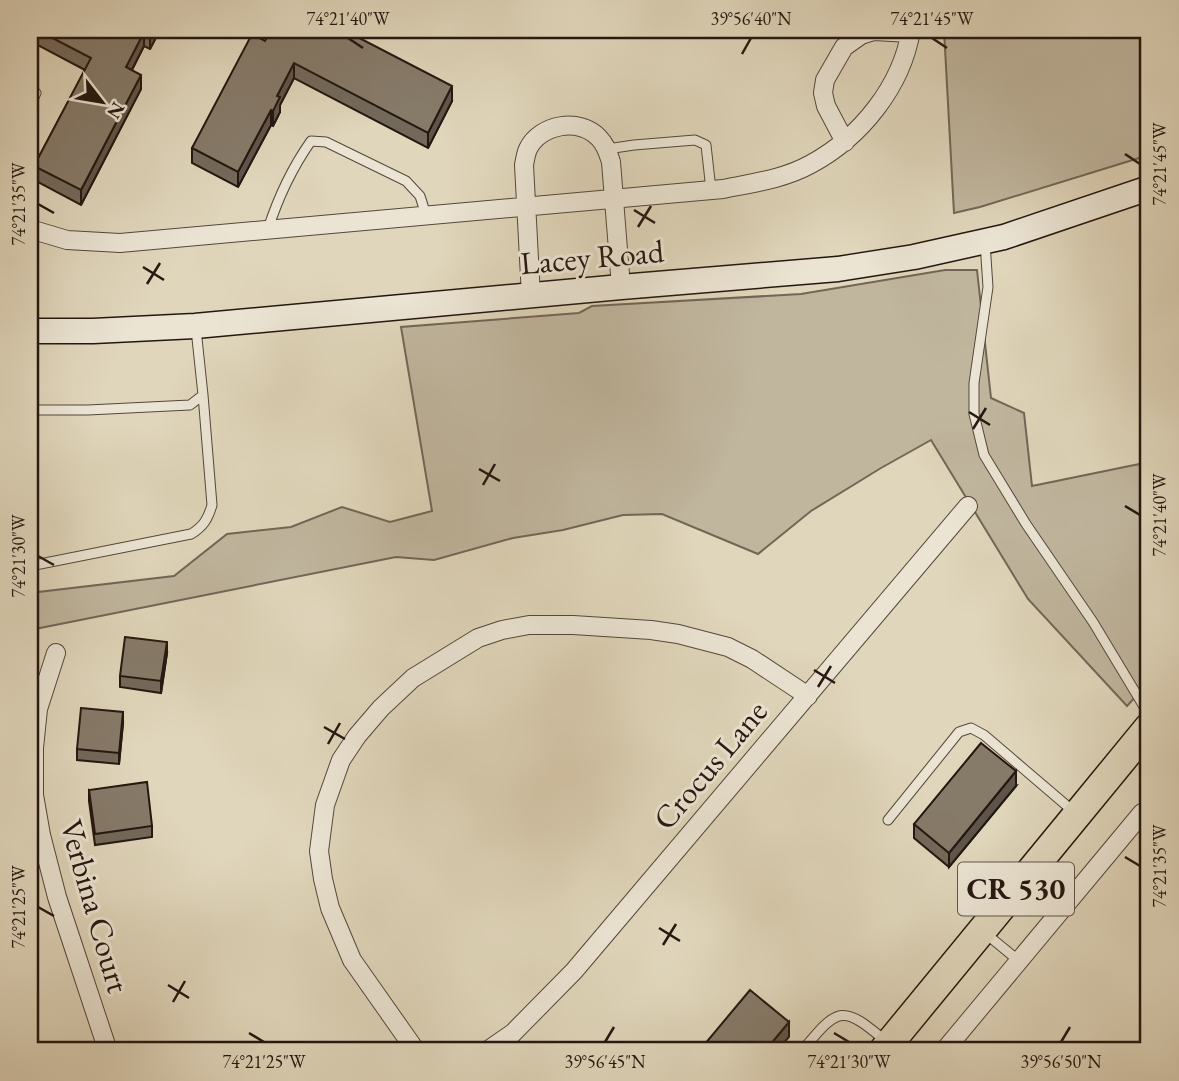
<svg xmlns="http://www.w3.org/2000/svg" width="1179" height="1081" viewBox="0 0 1179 1081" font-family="'EB Garamond',serif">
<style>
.green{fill:#c0b69e;stroke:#726657;stroke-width:2}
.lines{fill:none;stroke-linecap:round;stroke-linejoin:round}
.lane-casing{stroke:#54473b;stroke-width:11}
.street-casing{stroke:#54473b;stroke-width:20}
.secondary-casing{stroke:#251710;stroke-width:27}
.primary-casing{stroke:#251710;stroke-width:31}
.lane{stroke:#ebe4d3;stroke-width:9}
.street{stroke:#ebe4d3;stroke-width:18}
.secondary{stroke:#ebe4d3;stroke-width:24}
.primary{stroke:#e0d6bb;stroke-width:28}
.wall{fill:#73695a;stroke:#251710;stroke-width:2}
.shaded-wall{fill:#5e554a;stroke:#251710;stroke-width:2}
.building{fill:#867a69;stroke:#251710;stroke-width:2}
.ticks{fill:none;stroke:#251710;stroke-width:2.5}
.labels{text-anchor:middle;stroke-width:6;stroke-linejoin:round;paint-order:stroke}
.shield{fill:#ebe4d3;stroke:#60544a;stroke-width:2}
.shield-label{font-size:30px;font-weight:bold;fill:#251710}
.street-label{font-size:32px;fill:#251710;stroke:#ebe4d3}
.neatline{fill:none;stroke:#251710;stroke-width:2.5}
.ticks-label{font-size:18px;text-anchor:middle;fill:#251710}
</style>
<rect width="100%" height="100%" fill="#e0d6bb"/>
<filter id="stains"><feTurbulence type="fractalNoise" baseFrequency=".00286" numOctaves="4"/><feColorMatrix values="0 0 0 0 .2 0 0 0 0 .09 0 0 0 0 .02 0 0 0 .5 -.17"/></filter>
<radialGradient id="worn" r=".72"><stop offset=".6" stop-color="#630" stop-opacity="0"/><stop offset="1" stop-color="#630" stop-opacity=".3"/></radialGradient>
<path class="green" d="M944,30H1149V155L980,207L954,213Z
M945,270H977L991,398L1024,413L1032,486L1149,462V682L1127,706L1028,599L931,440L881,468L811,511L758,554L662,514L623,515L563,530L513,538L434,560L396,557L30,630V593L174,576L227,534L291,527L342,507L390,522L432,511L401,327L579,313L592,306L801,294Z"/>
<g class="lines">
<g class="lane-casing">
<path id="lane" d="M30,89L36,93L30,106
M607,149L634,145L695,140L706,145L711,190
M268,229C278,198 292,168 311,141L326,142L406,181L420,196L426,215
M985,243L988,287L974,383V414L984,455L1026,524L1093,622L1149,715
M30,410H88L190,405L203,395L196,329
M30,566L191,534C203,527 208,519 212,505L203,395
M888,820L959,732L971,728L984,735L1073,811
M985,933L1019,961
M802,1051C839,1006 842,1004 888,1043"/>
</g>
<g class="street-casing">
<path id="street" d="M845,142L826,106L823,93L825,80L844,47L861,35L874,31L910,33
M30,229L67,240L120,243L723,189C753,183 784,179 811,164C861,137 902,86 911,30
M531,296L524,165C525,160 526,153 528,149C540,124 580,117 599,138C606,145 608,153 611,162L621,287
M56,653L38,709L34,748V795L41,835L57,897L108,1051
M416,1051L352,960L330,908L323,879L319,851L325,805L341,760L357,736L381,708L413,678L478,638L502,630L529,625H573L651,630L678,634L728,647L752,659L808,696
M487,1051L513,1033L574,971L968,506
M944,1051L1142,813"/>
</g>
<g class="secondary-casing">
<path id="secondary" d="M30,331H93L195,326L621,287L838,269L914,257L1004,237L1149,188"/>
</g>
<g class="primary-casing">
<path id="primary" d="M883,1051L1149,727"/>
</g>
<use href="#lane" class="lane"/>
<use href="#street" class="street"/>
<use href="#secondary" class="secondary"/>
<use href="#primary" class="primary"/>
</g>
<path class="wall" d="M30,30H160L150,49L144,46L132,70L141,89L81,205L34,180V166L85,70L30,41Z
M265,41L452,101L428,148L294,78L280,105V112L273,126L271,125L238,187L192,163V148Z
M167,653L161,693L120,687V676Z
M123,723L119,764L77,760V749Z
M1016,786L949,867L914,838V824Z
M89,790L152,826V837L95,845L89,801Z"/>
<path class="shaded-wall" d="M153,30H160L150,49V35Z
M144,32V46L126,81V67Z
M294,63V78L280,105V112L273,126V111L277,96Z
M141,75V89L81,205V190Z
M452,86V101L428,148V133Z
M271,110V125L238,187V172Z
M167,642V653L161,693V681Z
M123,712V723L119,764V753Z
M1016,771V786L949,867V853Z
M789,1022V1037L777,1051H765Z"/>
<path class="building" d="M37,30H153L150,35L144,32L126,67L141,75L81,190L34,166L91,58Z
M271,30H344L452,86L428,133L294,63L277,96L280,97L273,111L271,110L238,172L192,148L252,34L265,41Z
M125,637L167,642L161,681L120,676Z
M81,708L123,712L119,753L77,749Z
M981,743L1016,771L949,853L914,824Z
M147,782L152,826L95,834L89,790Z
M750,990L789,1022L765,1051H699Z"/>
<path class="ticks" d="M348,38L363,48M932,38L947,48M742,54L751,38M1125,154L1140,164M38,204L54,213M634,210L655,223M638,227L651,206M143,267L164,280M147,284L160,263M969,412L990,425M973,429L986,408M479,469L500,481M483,485L495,464M1125,506L1140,515M38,556L54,565M814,670L835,683M818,687L831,666M324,727L345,739M328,744L340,723M1125,857L1140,866M38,907L54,916M659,928L680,941M663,945L676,924M168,985L189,998M173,1002L185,981M249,1033L264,1042M834,1033L849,1042M605,1042L614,1027M1061,1042L1070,1027"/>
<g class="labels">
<rect class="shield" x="958" y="862.5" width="116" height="53" rx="5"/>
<g class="shield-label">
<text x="1016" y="899">CR 530</text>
</g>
<g class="street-label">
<text transform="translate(592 257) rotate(-5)" y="11">Lacey Road</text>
<text transform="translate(710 765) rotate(-50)" y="11">Crocus Lane</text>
<text transform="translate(95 906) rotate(74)" y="11">Verbina Court</text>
</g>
</g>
<rect width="1179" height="1081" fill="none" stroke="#e0d6bb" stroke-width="77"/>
<g transform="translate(102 102) rotate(121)" stroke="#ebe4d3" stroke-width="5" paint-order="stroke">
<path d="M0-5L12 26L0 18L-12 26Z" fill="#251710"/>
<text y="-10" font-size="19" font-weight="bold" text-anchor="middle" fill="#251710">N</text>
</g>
<rect x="38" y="38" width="1102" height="1004" class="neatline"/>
<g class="ticks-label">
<text x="348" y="25">74°21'40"W</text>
<text x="751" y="25">39°56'40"N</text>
<text x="932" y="25">74°21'45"W</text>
<text transform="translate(1160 164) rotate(-90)" y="6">74°21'45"W</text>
<text transform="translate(19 204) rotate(-90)" y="6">74°21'35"W</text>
<text transform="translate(1160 515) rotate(-90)" y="6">74°21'40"W</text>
<text transform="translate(19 556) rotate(-90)" y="6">74°21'30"W</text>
<text transform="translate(1160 866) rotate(-90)" y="6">74°21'35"W</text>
<text transform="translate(19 907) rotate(-90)" y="6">74°21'25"W</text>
<text x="264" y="1068">74°21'25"W</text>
<text x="605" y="1068">39°56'45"N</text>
<text x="849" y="1068">74°21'30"W</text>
<text x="1061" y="1068">39°56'50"N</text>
</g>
<rect width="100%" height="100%" filter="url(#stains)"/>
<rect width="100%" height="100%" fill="url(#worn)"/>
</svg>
